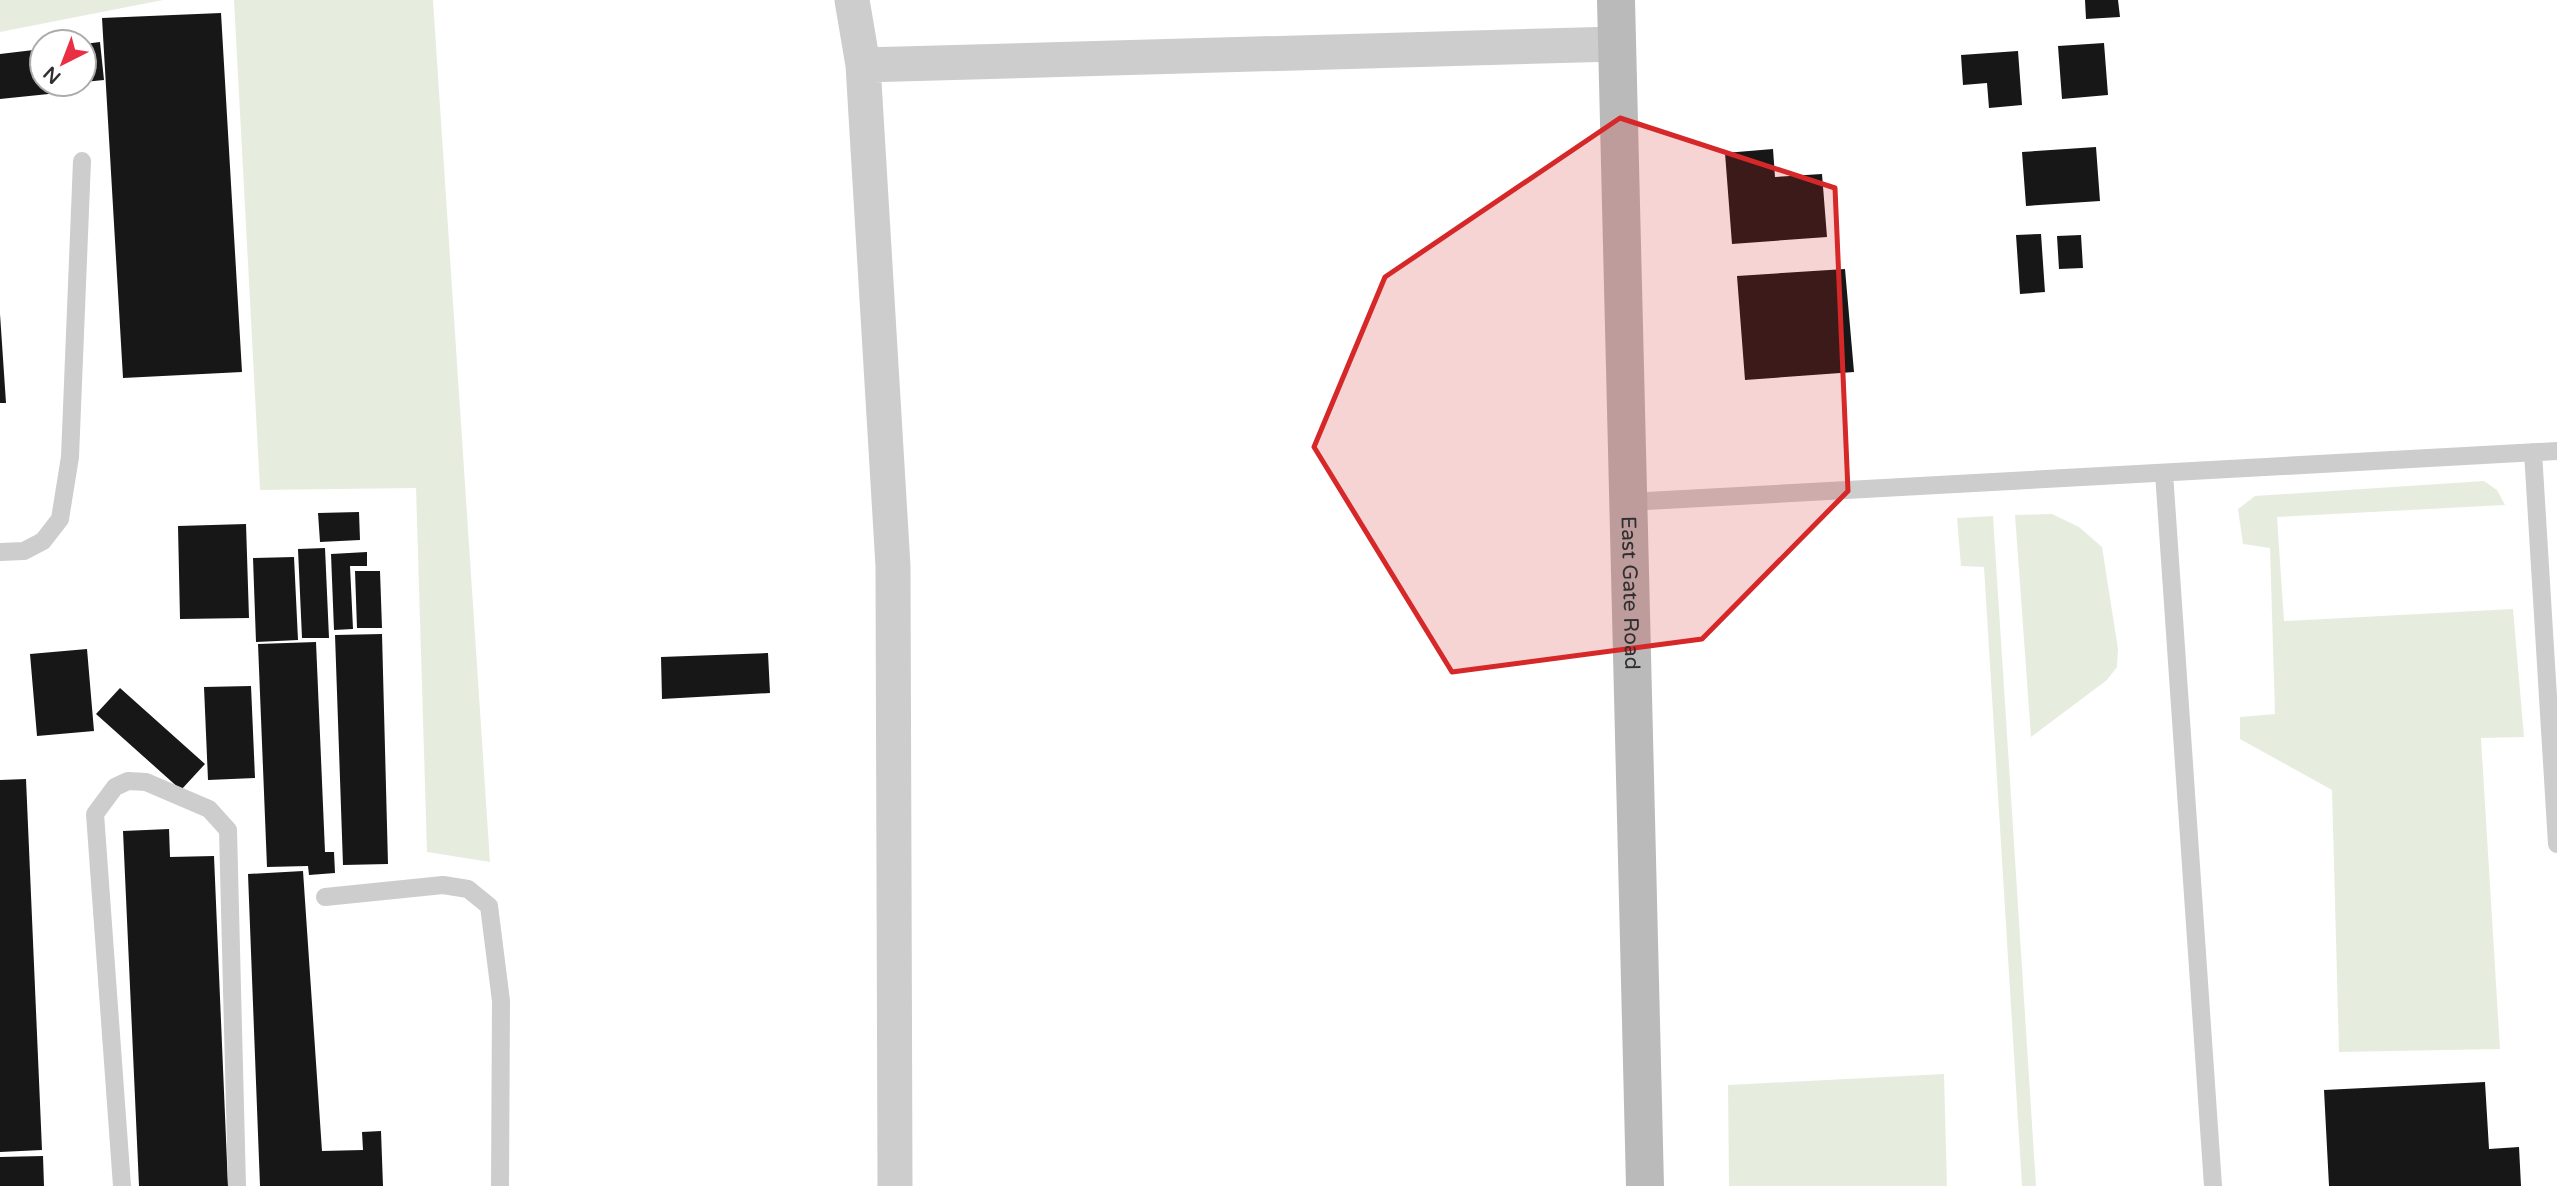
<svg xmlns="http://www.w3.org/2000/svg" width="2557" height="1186" viewBox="0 0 2557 1186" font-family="'Varela Round',sans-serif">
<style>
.green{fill:#e7edde}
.building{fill:#171717}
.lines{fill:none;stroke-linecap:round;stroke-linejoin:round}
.lane{stroke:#cdcdcd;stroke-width:18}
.street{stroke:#cdcdcd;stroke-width:35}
.secondary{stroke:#bababa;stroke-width:38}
.marked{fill:#d62828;fill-opacity:0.2;stroke:#d62828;stroke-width:5;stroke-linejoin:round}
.labels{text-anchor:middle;stroke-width:7;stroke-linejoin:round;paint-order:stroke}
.street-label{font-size:21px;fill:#303030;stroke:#fff}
</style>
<rect width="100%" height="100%" fill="#fff"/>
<path class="green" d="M0,0H163L0,32Z
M234,0H433L490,862L427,852L416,488L260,490Z
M2484,481L2497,490L2505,505L2277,517L2284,621L2513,609L2524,737L2481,738L2500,1049L2339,1052L2332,790L2240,739V717L2275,714L2270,548L2243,544L2238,509L2255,496Z
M2052,514L2079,527L2102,547L2118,649L2117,667L2107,680L2031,737L2015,515Z
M1993,516L2036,1186H2022L1984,567L1961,566L1957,518Z
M1944,1074L1947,1186H1729L1728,1085Z"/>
<path class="building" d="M2085,0H2118L2120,17L2086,19Z
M221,13L242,372L123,378L102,18Z
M100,42L104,80L84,82V44Z
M2104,43L2108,95L2062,99L2058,46Z
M42,49V84H67L68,92L0,99V54Z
M2018,51L2022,105L1989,108L1987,83L1963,85L1961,55Z
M2096,147L2100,201L2026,206L2022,152Z
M1773,149L1775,177L1822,174L1827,237L1732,244L1725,153Z
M2041,234L2045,292L2020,294L2016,235Z
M2081,235L2083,268L2059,269L2057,236Z
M1845,269L1854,372L1745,380L1737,276Z
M0,314L6,403H0Z
M359,512L360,540L320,542L318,513Z
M246,524L249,618L180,619L178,526Z
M325,548L329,638H302L298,549Z
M367,552V566H350L353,629L334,630L331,554Z
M294,557L298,640L256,642L253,558Z
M355,571H380L382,628H357Z
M382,634L388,864L343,865L335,635Z
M316,642L325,852H334L335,873L309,875L308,866L267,867L258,644Z
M87,649L94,731L37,736L30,654Z
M768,653L770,693L662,699L661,657Z
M251,686L255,778L208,780L204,687Z
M120,688L205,764L181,790L96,714Z
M26,779L42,1150L0,1152V780Z
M169,829L170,857L214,856L228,1186H139L123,831Z
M303,871L322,1151L363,1150L362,1132L381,1131L383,1186H260L248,874Z
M2485,1082L2489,1149L2519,1147L2521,1186H2329L2324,1090Z
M43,1156L44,1186H0V1157Z"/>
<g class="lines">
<path class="lane" d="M2533,452L2557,844
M2164,473L2213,1186
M1628,502L2557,451
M0,552L24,551L43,541L60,519L70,457L82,161
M325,897L443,885L468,889L489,906L501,1001L500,1186
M122,1186L95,814L115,787L128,781L146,782L209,809L228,830L237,1186"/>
<path class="street" d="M852,0L863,65L893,566L895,1186
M863,65L1617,44"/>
<path class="secondary" id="s1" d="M1616,0L1645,1186"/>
</g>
<path class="marked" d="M1620,118L1835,188L1848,491L1702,639L1452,672L1314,447L1385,277Z"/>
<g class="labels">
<g class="street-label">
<text dy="7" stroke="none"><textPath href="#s1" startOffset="593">East Gate Road</textPath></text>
</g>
</g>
<g transform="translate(63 63) rotate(222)"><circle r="33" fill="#ffffff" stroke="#acacac" stroke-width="2"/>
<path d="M0-5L12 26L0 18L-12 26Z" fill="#ea2f45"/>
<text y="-10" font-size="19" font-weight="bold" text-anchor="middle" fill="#303030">N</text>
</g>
</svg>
